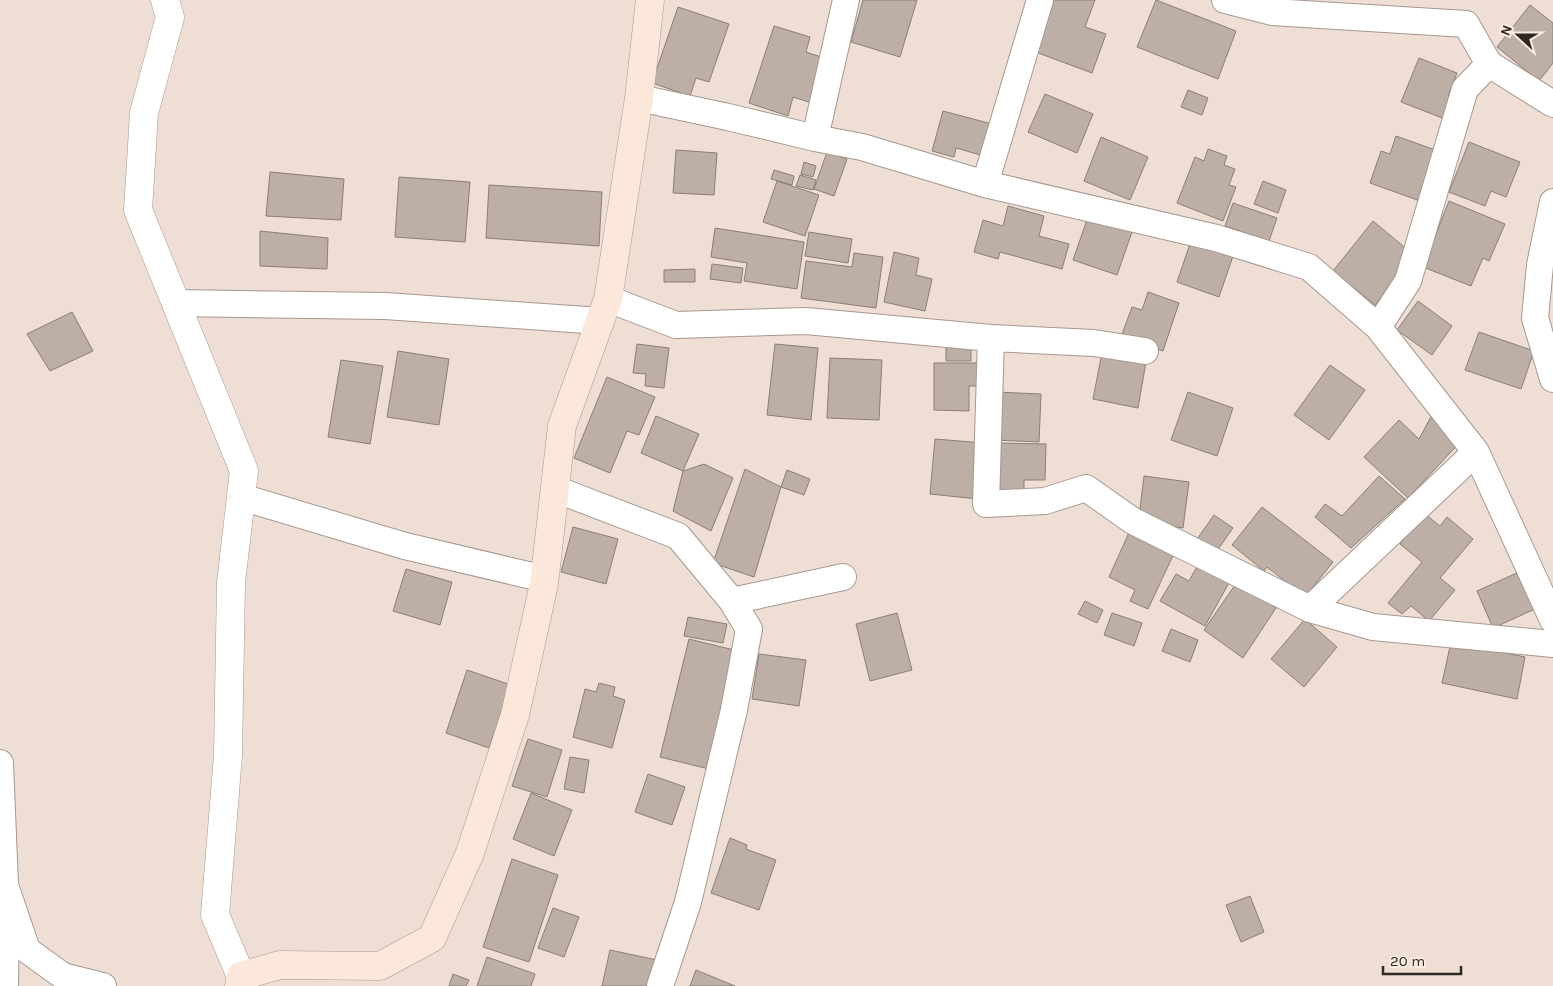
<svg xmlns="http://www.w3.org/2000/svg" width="1553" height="986" viewBox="0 0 1553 986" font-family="Karla,sans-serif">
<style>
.building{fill:#bdafa5;stroke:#8b7e74}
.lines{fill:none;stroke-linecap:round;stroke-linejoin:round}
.minor-casing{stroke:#a7988f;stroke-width:28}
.tertiary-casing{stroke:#a7988f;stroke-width:29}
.secondary-casing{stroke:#a7988f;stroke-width:29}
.minor{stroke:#fff;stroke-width:26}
.tertiary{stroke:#fff;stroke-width:28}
.secondary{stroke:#fbe8db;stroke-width:28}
</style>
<rect width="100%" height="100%" fill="#eeded4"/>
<path class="building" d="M863,0H917L900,57L851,42Z
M1052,0H1095L1085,27L1106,34L1092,73L1033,51Z
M1156,0L1236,31L1218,79L1137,47Z
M1530,5L1553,23V63L1539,81L1497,47Z
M678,7L729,24L709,82L696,78L690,96L652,83Z
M774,26L810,37L806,52L827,59L812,103L793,97L788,116L749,103Z
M1419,58L1457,73L1448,96L1458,100L1450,121L1401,102Z
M1188,90L1208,98L1202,115L1181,107Z
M1045,94L1093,114L1077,153L1028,132Z
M943,111L992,124L984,156L956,148L954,157L932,151Z
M1396,136L1441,152L1423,202L1370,183L1381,151L1390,154Z
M1101,137L1148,157L1130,200L1084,181Z
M1469,142L1520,162L1506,197L1491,191L1485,206L1449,192Z
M1208,149L1227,156L1224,165L1235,169L1229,185L1236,187L1223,221L1177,203L1195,157L1204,161Z
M676,150L717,153L714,195L673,193Z
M827,152L847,159L834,196L814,189Z
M804,162L816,166L813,177L801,174Z
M774,170L794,176L792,185L771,179Z
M270,172L344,179L341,220L266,216Z
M800,175L816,180L813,190L796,186Z
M399,177L470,182L465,242L395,237Z
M777,181L819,195L805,236L763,222Z
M1263,181L1286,190L1278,213L1254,204Z
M489,185L602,192L599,246L486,238Z
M1449,201L1505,224L1489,261L1483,258L1471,286L1423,267Z
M1233,203L1277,218L1269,241L1225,226Z
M1008,206L1044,216L1039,236L1069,244L1062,269L1000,252L998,259L974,252L983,220L1003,226Z
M1088,217L1132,232L1117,275L1073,260Z
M1373,221L1415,256L1375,305L1333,271Z
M715,228L804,242L797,289L744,281L747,263L711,257Z
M260,231L328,238L327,269L260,266Z
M809,232L852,239L848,263L805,256Z
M1191,241L1233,256L1219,297L1177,282Z
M894,252L919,258L916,275L932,279L925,311L884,302Z
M854,253L883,257L876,308L801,298L806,261L852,267Z
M712,264L743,268L741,283L710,279Z
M695,269V282H664V270Z
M1148,292L1179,303L1163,351L1121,337L1132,307L1142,310Z
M1418,301L1452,326L1432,355L1397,330Z
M72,312L93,351L50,371L27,334Z
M1479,332L1534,351L1521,389L1465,370Z
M946,343H971V361H946Z
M637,344L669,348L664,388L645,386L646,374L633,373Z
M775,344L818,348L811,420L767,415Z
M398,351L449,359L439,425L387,417Z
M1102,353L1146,362L1138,408L1093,399Z
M830,358L882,360L879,420L827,418Z
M341,360L383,366L370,444L328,437Z
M934,363H981V386H969V411L934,410Z
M1330,365L1365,390L1329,440L1294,415Z
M607,377L655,397L639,435L627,431L610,473L574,458Z
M996,392L1041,394L1039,442L994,440Z
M1188,392L1233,408L1217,456L1171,440Z
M1432,415L1463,439L1408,498L1364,457L1399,420L1419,439Z
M656,416L699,434L683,471L641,453Z
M935,439L984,443L978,499L930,494Z
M997,443L1046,444L1045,480H1024V492H996Z
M704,464L733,478L711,531L673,511L683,471Z
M745,469L781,487L754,577L713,563Z
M787,470L810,479L804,495L781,487Z
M1144,476L1189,482L1183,528L1155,524L1139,517Z
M1379,476L1405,499L1351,548L1315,517L1325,504L1342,516Z
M1262,507L1333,562L1305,597L1267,567L1264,571L1232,545Z
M1425,514L1440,526L1447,517L1473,539L1440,578L1455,590L1429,621L1411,606L1402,614L1388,603L1422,562L1400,544Z
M1214,515L1233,528L1214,555L1195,542Z
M1132,526L1177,547L1148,609L1130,601L1135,590L1109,577Z
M573,527L618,539L606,584L561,572Z
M1199,563L1230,581L1205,626L1160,601L1176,574L1189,581Z
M406,569L452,582L440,625L393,611Z
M1519,572L1535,609L1493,628L1477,591Z
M1237,582L1276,608L1243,658L1204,630Z
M1085,601L1103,610L1097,623L1078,614Z
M897,613L912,670L870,681L856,624Z
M1112,613L1142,623L1134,646L1104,635Z
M688,617L727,624L723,643L684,636Z
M1305,619L1337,647L1304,687L1271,659Z
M1171,629L1198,640L1190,662L1162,651Z
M689,639L738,651L709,769L660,757Z
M1451,642L1525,657L1517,699L1442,683Z
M759,654L806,660L799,706L752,699Z
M467,670L511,685L489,748L446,733Z
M599,683L615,687L613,696L625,700L612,748L573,737L585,689L596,692Z
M528,739L562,750L547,797L512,786Z
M570,757L589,760L584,793L564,789Z
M648,774L685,787L672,825L635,812Z
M531,793L572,810L554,856L513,839Z
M730,838L747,845L746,849L776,860L759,910L711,893Z
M512,859L558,875L529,962L483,947Z
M1250,896L1264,932L1241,942L1226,905Z
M553,908L579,917L564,957L538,948Z
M610,950L657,960L651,986H602Z
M487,957L535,974L531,986H477Z
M696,970L735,986H690Z
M453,974L469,980L466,986H449Z"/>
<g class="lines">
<g class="minor-casing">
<path id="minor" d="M1225,0L1272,12L1466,24L1489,64L1553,104
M639,98L728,117L815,138L862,147L985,184L1216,238L1309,267L1378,327L1476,452L1553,620
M815,138L846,0
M985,184L1040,0
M1553,202L1540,265L1535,318L1553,379
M608,299L676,325L806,321L991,338L1094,343L1145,351
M175,303L385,306L600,321
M1378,327L1408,281L1465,89L1489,64
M991,338L986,504L1045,501L1086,488L1133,521L1310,609L1373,627L1553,644
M555,489L678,536L732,601L749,629L734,710L688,902L660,986
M241,497L405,546L545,579
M732,601L843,577
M1310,609L1476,452
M0,763L5,885L27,950L63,976L103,986
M5,986L6,911"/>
</g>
<g class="tertiary-casing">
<path id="tertiary" d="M165,0L170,17L144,113L138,210L244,471L231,583L228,755L215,915L241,976"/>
</g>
<g class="secondary-casing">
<path id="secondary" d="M239,986L241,976L280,965L380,966L432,938L470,853L515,715L544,584L562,426L608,299L639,98L650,0"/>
</g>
<use href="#minor" class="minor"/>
<use href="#tertiary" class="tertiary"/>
<use href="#secondary" class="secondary"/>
</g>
<g transform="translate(1518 35) rotate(291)" stroke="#fbebe1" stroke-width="4" paint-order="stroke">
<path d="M0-4L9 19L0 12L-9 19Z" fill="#2f2926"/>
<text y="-8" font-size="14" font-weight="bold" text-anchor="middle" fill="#2f2926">N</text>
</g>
<path d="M1383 966v8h78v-8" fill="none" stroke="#2f2926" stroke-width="2.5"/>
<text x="1390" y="966" font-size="15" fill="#2f2926" stroke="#fbebe1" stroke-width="4" paint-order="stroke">20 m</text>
</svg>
